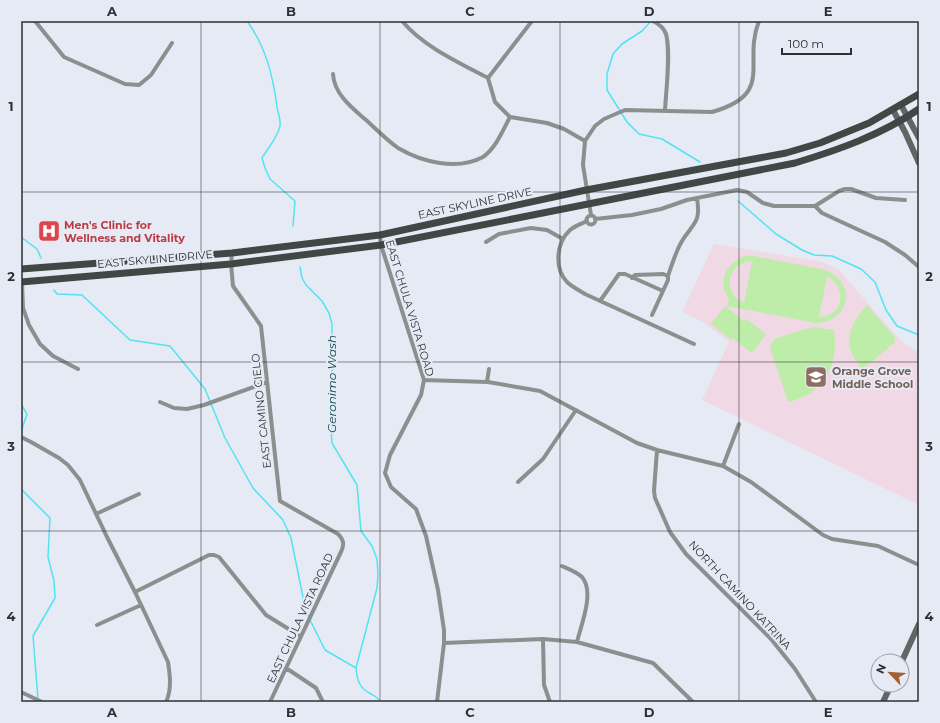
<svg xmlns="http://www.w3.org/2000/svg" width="940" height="723" viewBox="0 0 940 723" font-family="Montserrat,sans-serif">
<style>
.education{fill:#f0d9e4}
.green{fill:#beeca9;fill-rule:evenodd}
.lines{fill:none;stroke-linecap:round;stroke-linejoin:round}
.stream{stroke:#52e3f3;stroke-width:1.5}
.minor{stroke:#8b908e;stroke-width:4}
.secondary{stroke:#5f6663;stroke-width:6}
.primary{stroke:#404845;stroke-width:7}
.grid{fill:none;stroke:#2f3034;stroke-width:1;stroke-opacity:0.55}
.labels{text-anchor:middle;stroke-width:4;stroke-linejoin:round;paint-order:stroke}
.street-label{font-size:11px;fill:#2f3034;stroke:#e6eaf4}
.health-label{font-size:11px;font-weight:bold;fill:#be3a42;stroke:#e6eaf4;text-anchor:start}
.education-label{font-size:11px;font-weight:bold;fill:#785e54;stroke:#e6eaf4;text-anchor:start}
.water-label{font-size:12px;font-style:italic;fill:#094b52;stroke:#e6eaf4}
.neatline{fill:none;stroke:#2f3034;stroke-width:1.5}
.grid-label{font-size:13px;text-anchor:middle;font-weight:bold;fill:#2f3034}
</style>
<rect width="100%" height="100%" fill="#e6eaf4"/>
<path class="education" d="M714,244L823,262L839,270L900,340L919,353V505L702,400L729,342L705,323L682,312Z"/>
<path class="green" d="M745,256H754L826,270C858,284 850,321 816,323L727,306L729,300C717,281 725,264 745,256ZM752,261L744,303C721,292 727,263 752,261ZM827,276C848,288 844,316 819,317Z
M867,305L895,337V342L868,365L861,368C841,344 849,325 867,305Z
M725,306L744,321L746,319L766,334L752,353L732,338L731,340L711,324Z
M813,327L834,330C838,357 830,383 805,396C800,399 793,400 788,402L770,347L774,339Z"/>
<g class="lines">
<path class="stream" d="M247,21C266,47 273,76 277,107C278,113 281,120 280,126C278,137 268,148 262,158L265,168L270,179L295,201L293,226
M651,21L642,31L622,44L613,54L607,74V90L627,122L639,134L662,139L700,162
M738,201L776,234L802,250L814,255L832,256L861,269L875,282L886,310L897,326L919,335
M21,237L37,249L41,258
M300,267L302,278L306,285L322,301L329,313L332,324V382L331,430L332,443L357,485L361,531L372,546L377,559L378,574L377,588L356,668C357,680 359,688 371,694C375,696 378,697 380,702
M54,290L57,294L82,295L130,340L170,346L205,389L225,438L253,488L283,520L291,538L306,612L309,617
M21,404L27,414L21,432
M21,489L50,518L48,557L54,581L55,598L33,636L38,699
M310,620L325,650L356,668"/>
<path class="minor" d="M35,21L64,57L125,84L139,85L151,75L172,43
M402,21C424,47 458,62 488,78
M653,21C659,24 664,28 666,34C671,52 666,91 665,110
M333,74C334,94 352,108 366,120C376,129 387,140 398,148C422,162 457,171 483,157C496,148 503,130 510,117
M488,78L495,102L510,117L547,123L564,129L585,141
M488,78L532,21
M815,206L839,191L845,189H851L876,198L905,200
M591,215L583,165L585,141L595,126L604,119L625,110L712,112C776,94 742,63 759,21
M586.5 220a4.5 4.5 0 1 1 9 0a4.5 4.5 0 1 1-9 0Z
M595,219L632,215L661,209L687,200L737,190L747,192L763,203L774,206H815L822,213L885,242L905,255L919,267
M587,221C581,224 575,226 570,230C556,243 554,268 567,282C572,287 579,290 585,294L694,344
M380,235L381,245L424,380L421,395L390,455L385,473L391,487L416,509L426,536L438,590L444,630V643L437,702
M486,242L499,234L531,228L547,230L563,239
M232,253L231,264L233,286L261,326L280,501L338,534C345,541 344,546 340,554L270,702
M632,278L635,275L663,274L668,276
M22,282L23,308L29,325L40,344L53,356L78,369
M600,301L619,274H625L663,291
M652,315L668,280V276C672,264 676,251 682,241C694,222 701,223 697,198
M424,380L488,382L540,391L637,443L657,450L723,466L751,482L823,535L832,539L878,546L919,565
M487,382L489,369
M160,402L174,408L187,409L204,405L267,382
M21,437L31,442L59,458L68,465L80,480L107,537L135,592L168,662C170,675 172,689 166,702
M657,450L654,491L655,498L670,532L686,554L771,639L795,669L816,702
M723,466L739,424
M518,482L543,459L576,410
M96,514L139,494
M562,566C569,569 577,572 582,577C595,592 581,625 577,642
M135,592L209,555H214L219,557L266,615L300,636
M97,625L141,605
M543,639L544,685L550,702
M444,643L543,639L577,642L653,663L693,702
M286,668L316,688L323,702
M21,692L42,702"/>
<path class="secondary" d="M901,105L919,138
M893,110L905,132L919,163
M902,661L919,624
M883,702L891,685"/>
<path class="primary" d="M21,269L232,253L380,235L586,190L786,153L820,143L869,123L919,94
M21,282L231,264L381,245L795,163C838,150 881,135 919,109"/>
</g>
<path class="grid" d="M201,21V702M380,21V702M560,21V702M739,21V702M21,192H919M21,362H919M21,531H919"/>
<defs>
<g id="hospital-square" transform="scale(1.15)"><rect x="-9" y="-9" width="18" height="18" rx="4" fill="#e0444e" stroke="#e6eaf4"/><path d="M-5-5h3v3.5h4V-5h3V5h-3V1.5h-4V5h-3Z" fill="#fff"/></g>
<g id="school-square" transform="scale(1.15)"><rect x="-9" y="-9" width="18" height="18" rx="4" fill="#8d6e63" stroke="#e6eaf4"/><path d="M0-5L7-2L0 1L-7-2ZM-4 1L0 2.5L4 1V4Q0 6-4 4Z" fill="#fff"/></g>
</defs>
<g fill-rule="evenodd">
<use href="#hospital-square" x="49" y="231"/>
<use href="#school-square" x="816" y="377"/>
</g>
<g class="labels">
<g class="street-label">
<text transform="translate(475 203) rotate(-12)" y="4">EAST SKYLINE DRIVE</text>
<text transform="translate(155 259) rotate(-5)" y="4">EAST SKYLINE DRIVE</text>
<text transform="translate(410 308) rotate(73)" y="4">EAST CHULA VISTA ROAD</text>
<text transform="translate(261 411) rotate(-96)" y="4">EAST CAMINO CIELO</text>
<text transform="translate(740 595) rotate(47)" y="4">NORTH CAMINO KATRINA</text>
<text transform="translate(300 618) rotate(-65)" y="4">EAST CHULA VISTA ROAD</text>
</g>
<g class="health-label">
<text x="64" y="229">Men's Clinic for<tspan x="64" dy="13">Wellness and Vitality</tspan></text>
</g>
<g class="education-label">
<text x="832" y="375">Orange Grove<tspan x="832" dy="13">Middle School</tspan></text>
</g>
<g class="water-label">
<text transform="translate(332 384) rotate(-90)" y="4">Geronimo Wash</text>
</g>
</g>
<rect width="940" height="723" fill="none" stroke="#e6eaf4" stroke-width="44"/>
<g transform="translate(890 673) rotate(295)"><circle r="19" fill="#e6eaf4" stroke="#9da0a7"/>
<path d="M0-3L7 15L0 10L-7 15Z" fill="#a46030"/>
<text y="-6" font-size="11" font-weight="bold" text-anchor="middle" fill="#2f3034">N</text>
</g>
<path d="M782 48v6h69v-6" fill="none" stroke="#2f3034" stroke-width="2"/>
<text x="788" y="48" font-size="12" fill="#2f3034" stroke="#e6eaf4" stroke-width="3" paint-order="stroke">100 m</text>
<rect x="22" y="22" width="896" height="679" class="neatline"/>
<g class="grid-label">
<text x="112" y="16">A</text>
<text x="291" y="16">B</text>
<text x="470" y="16">C</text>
<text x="649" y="16">D</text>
<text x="828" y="16">E</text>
<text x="11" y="111">1</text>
<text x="929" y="111">1</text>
<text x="11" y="281">2</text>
<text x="929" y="281">2</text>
<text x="11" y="451">3</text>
<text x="929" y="451">3</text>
<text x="11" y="621">4</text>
<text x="929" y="621">4</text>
<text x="112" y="717">A</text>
<text x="291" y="717">B</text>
<text x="470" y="717">C</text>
<text x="649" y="717">D</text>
<text x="828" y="717">E</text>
</g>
</svg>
